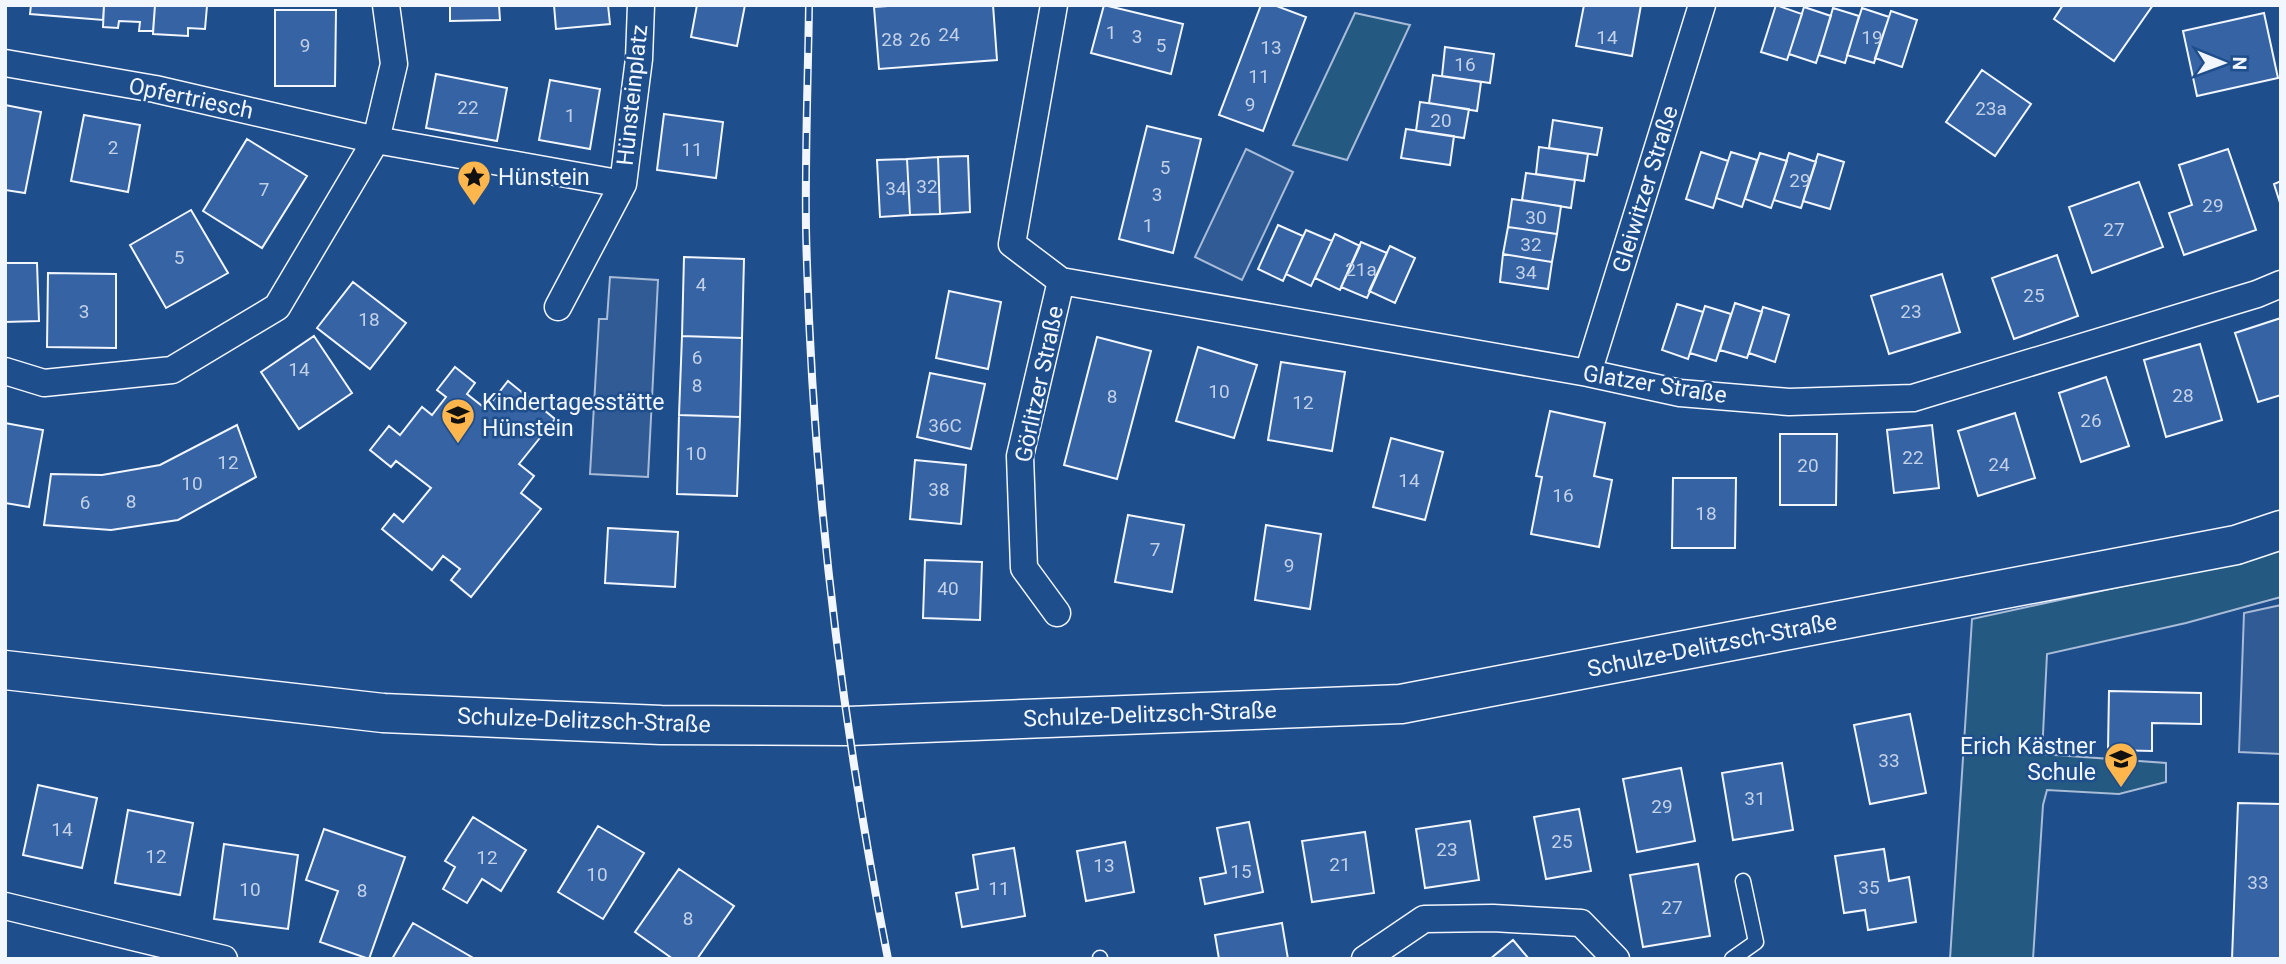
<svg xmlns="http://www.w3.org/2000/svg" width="2286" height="964" viewBox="0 0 2286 964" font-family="Roboto,sans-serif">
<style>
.green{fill:#245a82;stroke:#a8bbd7;stroke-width:2}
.parking{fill:#305b95;stroke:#a8bbd7;stroke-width:2}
.building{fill:#3563a3;stroke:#f2f6ff;stroke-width:2}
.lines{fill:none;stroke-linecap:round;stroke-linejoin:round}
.service-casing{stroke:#f2f6ff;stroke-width:17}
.minor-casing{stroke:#f2f6ff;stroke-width:29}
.secondary-casing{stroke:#f2f6ff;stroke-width:41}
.service{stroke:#1f4e8c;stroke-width:14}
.minor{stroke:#1f4e8c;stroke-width:26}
.secondary{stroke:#1f4e8c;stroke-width:38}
.rail-casing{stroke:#f2f6ff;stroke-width:8}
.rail{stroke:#1f4e8c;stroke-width:5;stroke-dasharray:16;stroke-linecap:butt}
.labels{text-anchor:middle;stroke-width:5;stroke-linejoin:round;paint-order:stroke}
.number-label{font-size:19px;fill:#c3d1e8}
.street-label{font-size:23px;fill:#f2f6ff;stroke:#1f4e8c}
.poi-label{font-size:23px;fill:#f2f6ff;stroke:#1f4e8c;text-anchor:start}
</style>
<rect width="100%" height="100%" fill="#1f4e8c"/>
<path class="green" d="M1355,13L1410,25L1347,160L1293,145Z
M2281,548V597L2186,623L2047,654L2042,754L2166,763V782L2119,794L2047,790L2043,805L2033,959H1950L1972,619L2234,562Z"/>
<path class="parking" d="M1246,149L1293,172L1242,280L1195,257Z
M610,277L658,280L648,477L590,474L599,319H607Z
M2281,605V754L2239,752L2244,613Z"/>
<path class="building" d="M31,5H104L103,20L30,14Z
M104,5H155L153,31H139L140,22L119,21L118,28L103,27Z
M155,5L207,6L205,29L188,28V36L153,34Z
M450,5H499L500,20L450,21Z
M554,5H608L610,24L556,29Z
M697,5H745L737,46L691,37Z
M902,5H993L997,60L879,69L874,7Z
M1104,5L1183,24L1171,74L1091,53Z
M1261,5H1274L1306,17L1263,131L1219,115Z
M1584,5H1641L1632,56L1576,46Z
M1776,5L1802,14L1787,60L1761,52Z
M2063,5H2153L2114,61L2054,19Z
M1804,7L1831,16L1816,63L1789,54Z
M1833,8L1859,16L1845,63L1819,55Z
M1862,8L1889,17L1874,63L1847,55Z
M275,10H336L335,86H275Z
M1891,11L1917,20L1902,67L1875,58Z
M2264,13L2278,78L2197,96L2183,31Z
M1445,47L1494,54L1490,83L1442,76Z
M1982,70L2031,104L1995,156L1946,122Z
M436,74L507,88L497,141L426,128Z
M1433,75L1481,82L1477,111L1429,103Z
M550,80L600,89L590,149L539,140Z
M1420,102L1469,109L1464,138L1416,131Z
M5,105L41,112L25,193L5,190Z
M664,114L723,122L716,178L657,170Z
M84,115L140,125L128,192L71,181Z
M1553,120L1602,128L1597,155L1549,148Z
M1147,126L1201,139L1173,253L1119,239Z
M1406,129L1454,136L1450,165L1401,158Z
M247,139L307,176L262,248L203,211Z
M1539,147L1588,154L1584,181L1536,174Z
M2228,149L2256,230L2184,255L2169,213L2192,205L2179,165Z
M1701,152L1728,161L1713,208L1686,199Z
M1731,152L1757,160L1742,207L1716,198Z
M1760,153L1787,161L1771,208L1745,199Z
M1789,153L1816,162L1801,208L1774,200Z
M1818,154L1844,162L1830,209L1803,201Z
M968,156L970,212L940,214L938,157Z
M938,157L940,214L910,215L907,159Z
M907,159L910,215L880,217L877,160Z
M1526,173L1575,180L1571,208L1522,200Z
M2281,181V206L2274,184Z
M2139,182L2163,247L2092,273L2069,207Z
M1512,199L1561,206L1557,234L1508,227Z
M191,210L228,273L166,308L130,245Z
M1278,225L1303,236L1283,281L1258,269Z
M1508,227L1557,234L1552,262L1503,254Z
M1306,230L1332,241L1311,286L1286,274Z
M1335,234L1360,246L1340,290L1315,278Z
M1361,242L1387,253L1367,298L1341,287Z
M1390,246L1415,258L1395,303L1369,291Z
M1503,254L1552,262L1548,289L1500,282Z
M2057,255L2078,316L2014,339L1992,278Z
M684,257L744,259L742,338L682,336Z
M5,263H37L39,321L5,322Z
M48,273L116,274V348L47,347Z
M1942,274L1960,332L1889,354L1871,296Z
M353,282L406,323L370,369L317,328Z
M949,291L1001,302L988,369L936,358Z
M1735,303L1762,312L1747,358L1720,350Z
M1677,304L1703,312L1688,359L1662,350Z
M1705,306L1731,314L1716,361L1690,353Z
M1763,307L1789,315L1775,362L1749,353Z
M2281,318V395L2258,402L2235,333Z
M314,336L352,393L299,429L261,372Z
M682,336L742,338L740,417L679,415Z
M1097,337L1151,351L1117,479L1064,465Z
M2200,344L2222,420L2166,437L2144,360Z
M1198,347L1257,365L1234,438L1176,421Z
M1281,362L1345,372L1332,451L1268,440Z
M455,367L475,383L467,394L486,409L508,381L555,419L519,464L534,476L521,493L541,509L471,597L451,580L460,569L443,556L432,570L382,529L394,514L403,522L431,488L396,461L391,467L370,450L389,426L400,435L422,407L432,415L446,397L437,390Z
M930,373L985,384L971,449L917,437Z
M2106,377L2129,446L2081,462L2059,393Z
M1550,411L1605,423L1594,476L1612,480L1599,547L1531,534L1542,477L1536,476Z
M2015,413L2035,478L1978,496L1958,431Z
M679,415L740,417L737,496L677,494Z
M5,423L43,430L29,507L5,503Z
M237,425L256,477L178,520L111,530L44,525L51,474L102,475L160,465Z
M1932,425L1939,488L1894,493L1887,430Z
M1780,434H1837L1836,505H1780Z
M1391,438L1443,452L1425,520L1373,507Z
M915,460L966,465L961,524L910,519Z
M1673,478H1736L1735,548H1672Z
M1128,515L1184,525L1172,592L1115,582Z
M1266,525L1321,534L1310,609L1255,600Z
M608,528L678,532L675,587L605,583Z
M925,560L982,562L980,620L923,618Z
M2109,691L2201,693V724L2152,723V751L2108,750Z
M1910,714L1926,793L1870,804L1854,725Z
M1782,763L1793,830L1733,840L1722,773Z
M1681,768L1695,841L1637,852L1623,779Z
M38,785L97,798L82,868L23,855Z
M2238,803L2281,804V959H2232Z
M1579,809L1591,871L1546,879L1534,817Z
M128,810L193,823L180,895L115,883Z
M473,817L526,850L501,891L482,879L467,903L443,889L455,867L445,861Z
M1470,821L1479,880L1425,888L1416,829Z
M1249,822L1263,892L1205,904L1200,878L1226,873L1217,828Z
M598,826L644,853L603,919L558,892Z
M324,829L405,857L369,959L320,942L338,891L306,880Z
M1365,832L1374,893L1312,902L1302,841Z
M1125,842L1134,892L1086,901L1077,851Z
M224,844L298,855L288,929L214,919Z
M1014,848L1025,916L962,927L956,893L978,889L973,855Z
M1884,849L1889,881L1909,877L1916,922L1868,930L1865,910L1844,913L1835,856Z
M1698,864L1710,936L1643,947L1630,875Z
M679,869L734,906L697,959H673L635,932Z
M413,923L475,959H392Z
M1282,923L1288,959H1219L1215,935Z
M1513,940L1529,959H1490Z"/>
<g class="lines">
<g class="service-casing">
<path id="service" d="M1100,959V958
M1732,959L1756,942L1743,881"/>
</g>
<g class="minor-casing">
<path id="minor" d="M1054,5L1012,244L1061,281L1020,456L1024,568L1057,613
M5,63L155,89L376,140L623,184
M1061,281L1588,373L1680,393L1789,402L1913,398L2257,294L2281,284
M558,307L623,184L639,59L641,5
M5,371L44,383L172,370L277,307L376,140L394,64L386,5
M1588,373L1702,5
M5,906L224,959
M1365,959L1424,919L1493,918L1581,923L1616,959"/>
</g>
<g class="secondary-casing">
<path id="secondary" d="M5,670L383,713L661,725L849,726L1401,704L2236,545L2281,530"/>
</g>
<use href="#service" class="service"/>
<use href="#minor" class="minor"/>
<use href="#secondary" class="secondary"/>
<g class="rail-casing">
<path id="rail" d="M809,5C808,79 805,154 806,228C811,473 841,719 888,959"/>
</g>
<use href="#rail" class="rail"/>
</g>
<defs>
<g id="sight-pin" transform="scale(1.75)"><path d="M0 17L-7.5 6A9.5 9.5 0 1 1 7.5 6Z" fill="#ffb74d" stroke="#1f4e8c"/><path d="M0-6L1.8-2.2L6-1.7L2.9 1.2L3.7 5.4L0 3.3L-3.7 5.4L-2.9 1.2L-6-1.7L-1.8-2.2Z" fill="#111"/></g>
<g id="school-pin" transform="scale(1.75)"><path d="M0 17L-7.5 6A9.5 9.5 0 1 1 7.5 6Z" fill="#ffb74d" stroke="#1f4e8c"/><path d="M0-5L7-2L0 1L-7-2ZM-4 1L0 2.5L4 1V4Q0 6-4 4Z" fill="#111"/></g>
</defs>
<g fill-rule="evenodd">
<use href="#sight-pin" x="474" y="177"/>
<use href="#school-pin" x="458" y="415"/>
<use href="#school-pin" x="2121" y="759"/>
</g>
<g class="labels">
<g class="number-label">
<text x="1111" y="39">1</text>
<text x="949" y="41">24</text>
<text x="1137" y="43">3</text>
<text x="1607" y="44">14</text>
<text x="1872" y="44">19</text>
<text x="892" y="46">28</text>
<text x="920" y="46">26</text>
<text x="305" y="52">9</text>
<text x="1161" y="52">5</text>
<text x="1271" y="54">13</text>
<text x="1465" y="71">16</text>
<text x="1259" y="83">11</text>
<text x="1250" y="111">9</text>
<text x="468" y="114">22</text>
<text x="1991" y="115">23a</text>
<text x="570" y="122">1</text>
<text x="1441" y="127">20</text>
<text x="113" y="154">2</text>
<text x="692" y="156">11</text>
<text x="1165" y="174">5</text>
<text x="1800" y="187">29</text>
<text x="927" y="193">32</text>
<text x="896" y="195">34</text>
<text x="264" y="196">7</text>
<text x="1157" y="201">3</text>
<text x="2213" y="212">29</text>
<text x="1536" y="224">30</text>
<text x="1148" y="232">1</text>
<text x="2114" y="236">27</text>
<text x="1531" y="251">32</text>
<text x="179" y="264">5</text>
<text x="1361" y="276">21a</text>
<text x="1526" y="279">34</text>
<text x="701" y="291">4</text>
<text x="2034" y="302">25</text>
<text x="84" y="318">3</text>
<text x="1911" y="318">23</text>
<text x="369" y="326">18</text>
<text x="697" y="364">6</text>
<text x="299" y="376">14</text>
<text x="697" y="392">8</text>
<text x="1219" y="398">10</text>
<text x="2183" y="402">28</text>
<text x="1112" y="403">8</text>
<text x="1303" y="409">12</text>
<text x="2091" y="427">26</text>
<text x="945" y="432">36C</text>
<text x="696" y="460">10</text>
<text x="1913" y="464">22</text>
<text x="228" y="469">12</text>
<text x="1999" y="471">24</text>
<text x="1808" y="472">20</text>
<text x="1409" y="487">14</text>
<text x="192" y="490">10</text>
<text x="939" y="496">38</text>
<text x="1563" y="502">16</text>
<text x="131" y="508">8</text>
<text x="85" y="509">6</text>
<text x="1706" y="520">18</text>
<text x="1155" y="556">7</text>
<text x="1289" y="572">9</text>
<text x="948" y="595">40</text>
<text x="1889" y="767">33</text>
<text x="1755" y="805">31</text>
<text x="1662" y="813">29</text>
<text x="62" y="836">14</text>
<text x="1562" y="848">25</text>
<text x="1447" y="856">23</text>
<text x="156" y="863">12</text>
<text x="487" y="864">12</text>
<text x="1340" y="871">21</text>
<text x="1104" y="872">13</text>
<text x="1241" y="878">15</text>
<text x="597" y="881">10</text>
<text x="2258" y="889">33</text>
<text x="1869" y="894">35</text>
<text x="999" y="895">11</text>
<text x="250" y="896">10</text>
<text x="362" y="897">8</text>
<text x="1672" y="914">27</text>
<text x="688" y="925">8</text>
</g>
<g class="street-label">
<text transform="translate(632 95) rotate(-84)" y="8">Hünsteinplatz</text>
<text transform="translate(191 98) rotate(12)" y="8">Opfertriesch</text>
<text transform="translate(1645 189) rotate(-73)" y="8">Gleiwitzer Straße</text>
<text transform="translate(1039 384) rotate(-78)" y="8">Görlitzer Straße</text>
<text transform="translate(1655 384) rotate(9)" y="8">Glatzer Straße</text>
<text transform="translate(1712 645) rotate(-11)" y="8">Schulze-Delitzsch-Straße</text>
<text transform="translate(1150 714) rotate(-2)" y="8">Schulze-Delitzsch-Straße</text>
<text transform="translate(584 720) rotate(2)" y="8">Schulze-Delitzsch-Straße</text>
</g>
<g class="poi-label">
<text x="498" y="185">Hünstein</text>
<text x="482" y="410">Kindertagesstätte<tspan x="482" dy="26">Hünstein</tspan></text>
<text x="2096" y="754" text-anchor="end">Erich Kästner<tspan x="2096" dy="26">Schule</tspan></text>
</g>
</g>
<rect width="2286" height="964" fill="none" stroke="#f2f6ff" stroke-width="14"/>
<g transform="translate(2223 63) rotate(91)" stroke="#1f4e8c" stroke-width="5" paint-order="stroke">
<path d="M0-5L12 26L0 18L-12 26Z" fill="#f2f6ff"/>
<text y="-10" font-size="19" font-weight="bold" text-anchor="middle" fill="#f2f6ff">N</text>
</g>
</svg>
